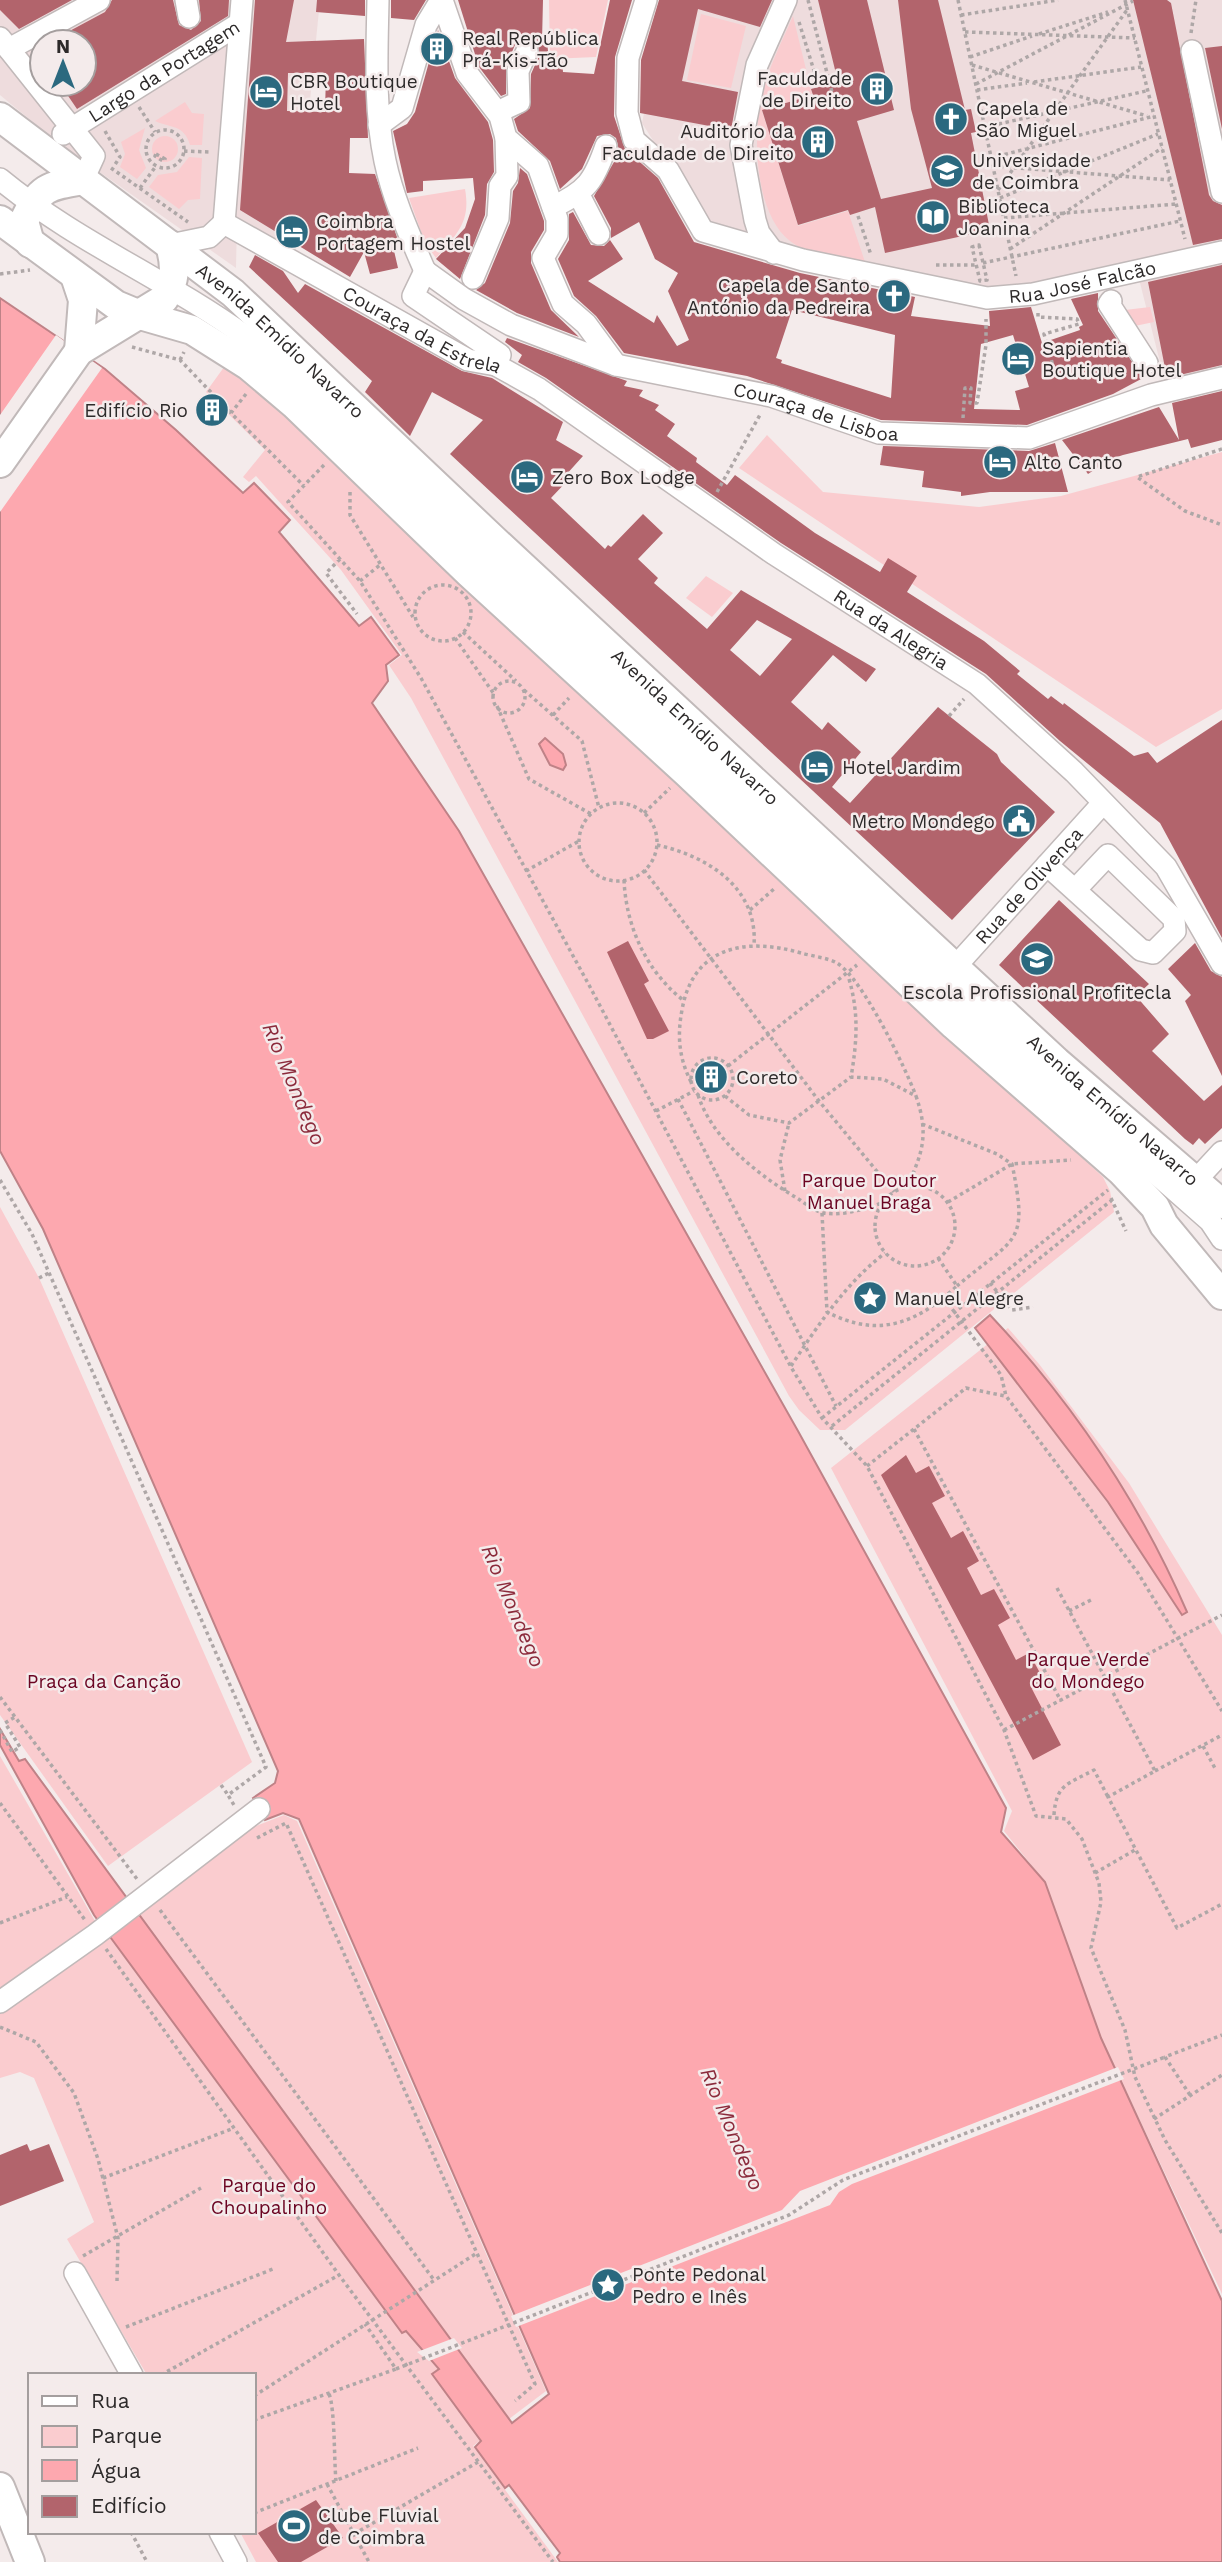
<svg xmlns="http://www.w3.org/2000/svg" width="1222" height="2562" viewBox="0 0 1222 2562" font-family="'Work Sans',sans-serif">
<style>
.built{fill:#eedcdd;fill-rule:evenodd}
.green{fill:#facccf}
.water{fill:#fda8af;stroke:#bf8287;stroke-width:2}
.pier{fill:#f4ebeb}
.building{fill:#b2646c;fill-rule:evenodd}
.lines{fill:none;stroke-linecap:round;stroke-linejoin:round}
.minor-casing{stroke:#c1b9b9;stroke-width:24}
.major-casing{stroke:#c1b9b9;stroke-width:32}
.path{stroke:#aea7a7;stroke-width:3.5;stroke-dasharray:3.5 3.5;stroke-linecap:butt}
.minor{stroke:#fff;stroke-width:21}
.major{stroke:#fff;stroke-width:28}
.path-bridge{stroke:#aea7a7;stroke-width:3.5;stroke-dasharray:3.5 3.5;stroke-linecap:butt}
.labels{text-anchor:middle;stroke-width:5;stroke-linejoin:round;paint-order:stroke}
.poi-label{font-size:19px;fill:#2d2a2a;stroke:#f4ebeb;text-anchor:start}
.street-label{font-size:19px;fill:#2d2a2a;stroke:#f4ebeb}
.park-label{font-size:19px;fill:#6b0422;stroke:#f4ebeb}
.water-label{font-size:21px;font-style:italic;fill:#8c2b3c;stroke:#f4ebeb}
</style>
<rect width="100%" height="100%" fill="#f4ebeb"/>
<path class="built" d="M0,0H320L295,252L237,220L236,268L57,142L0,95ZM42,42H84V84H42Z
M668,0H1222V375L1166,386L1136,267L986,293L808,253L702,218L642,123Z"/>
<path class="green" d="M549,0H608L596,57L550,59Z
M701,14L746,26L731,88L687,80Z
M793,16L812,94L762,111L798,226L848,211L866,265C843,259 809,256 790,241C755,214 752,136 762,96C768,68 782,42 793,16Z
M185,102L192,113L204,114L202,145H190C184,124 170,128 155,121Z
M145,128L139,150L146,168L137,179L120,167L125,154L121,142Z
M152 149a13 13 0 1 1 26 0a13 13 0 1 1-26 0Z
M189,157L202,158L200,199L188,200L179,209L149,187L158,175L177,172Z
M465,189C471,222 457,234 436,258L425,243L409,198Z
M1150,307L1154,322L1130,327L1125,310Z
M227,363L1103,1177L1110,1191L1114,1212L845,1430H820L799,1410L789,1396L411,698L389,665L402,655L341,570L256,476L249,482L243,477L265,450L206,392Z
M767,435L823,492L979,507L1061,496L1222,452V709L1156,747L739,468Z
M706,576L733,593L712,617L686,598Z
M0,1207L39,1278L252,1762L108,1866L0,1715Z
M1008,1328L1039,1364L1129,1483L1222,1635V2294L1101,2038L1045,1882L1004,1831L1012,1811L831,1468Z
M0,1756L95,1921L247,1806L256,1826L284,1815L297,1821L546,2391L473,2446L558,2562H256L240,2532H254V2375H147L67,2239L94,2222L34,2078L20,2072L0,2078Z"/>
<path class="water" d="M0,298L105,369L176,430L243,493L254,483L290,520L279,532L359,626L371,617L399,655L386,665L388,681L372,703L459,831L798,1431L1006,1808L1001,1832L1045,1882L1101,2038L1222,2301V2562H560L557,2557L560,2553L509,2485L505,2488L475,2447L481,2441L432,2374L439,2369L406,2331L402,2333L94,1915L0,1745V1729L19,1761L25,1759L512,2423L549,2394L299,1819L283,1813L265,1820L253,1798L275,1783L278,1771L43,1229L0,1151Z
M545,738L563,754L566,765L563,770L550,765L539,744Z
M990,1315C1073,1403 1139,1501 1187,1612L1182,1615L1108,1502L975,1328Z"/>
<path class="pier" d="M56,335L102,368L0,512V415Z
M1118,2067L1124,2079L852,2184L839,2192L830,2205L516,2327L511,2316L782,2210L800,2191Z
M454,2338L462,2348L429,2361L417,2352Z"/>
<path class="building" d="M0,0H72L19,29L0,10Z
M112,0H173L179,25L191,30L201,21L199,0H229L228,16L77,109L60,84H84V42H49L105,12Z
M255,0H294L286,42L364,39L368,138H350L349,173L375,174L398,240L392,242L398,268L370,274L364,252L350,277L240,210ZM288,73H326L325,112L287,111Z
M317,0H365V16L316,12Z
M391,0H426L414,20L391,18Z
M458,0H543L542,41H547L549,61L562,60L563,72L594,74L610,0H632L615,57L614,116L625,149L658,178L694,242L800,273L915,297L911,316L990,326L989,311L1031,307L1042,343L1080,330L1079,327L1083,325L1071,299L1098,293V311L1143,378L1113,394L1027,425L881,420L747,376L624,353L596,316L574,296L558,259L569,240V214L573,212L591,245L604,246L610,240L623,259L588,281L654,323L657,315L677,346L689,340L668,291L678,273L655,259L639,222L611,238V228L594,196L614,162L619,150L616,138L610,134L597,136L582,169L560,189L550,161L518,131L514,119L530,108L531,74L539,56L538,44L526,38L515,45L506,66V94L501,96L479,67ZM792,310L895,335L891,398L781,363L782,360L776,358ZM1013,335L1029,387L1015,391L1020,410L974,409L981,344Z
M659,0H772L760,27L698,9L682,81L738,92L731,130L640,113L641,60Z
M818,0H867L894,110L857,121L881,199L932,188L911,109L898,0H938L965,110L971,109L976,132L971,133L990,230L885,253L875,207L850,215L848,210L798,225L762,110L813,95L811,89L838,82Z
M1133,0H1167L1171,3L1209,195L1213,201L1222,205V239L1193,245Z
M438,30L455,78L488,122L493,140L494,172L487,184L485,215L460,279L436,259L465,228L475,199L473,178L423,181V191L407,193L393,131L407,124L415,112Z
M1222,46V129L1205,48Z
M520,168L527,174L544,221V230L531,252V263L551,310L579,337L517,313L476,290L485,283L510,223L513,191L518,183Z
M255,255L283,271L298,293L305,284L462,371L492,378L563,422L556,440L583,456L565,476L569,479L551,498L605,549L608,545L611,547L643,514L663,533L638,559L658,578L654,583L707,629L741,590L876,669L866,682L833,655L791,702L822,730L828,722L861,752L832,787L850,803L938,707L997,754L1001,762L1055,812L952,920L450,454L483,420L432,392L410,436L365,392L372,381L249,267ZM757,620L792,639L760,676L730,650Z
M1222,265V365L1167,378L1148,282Z
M507,338L627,381L624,386L643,390L639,396L659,405L655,410L675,424L667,436L697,458L696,462L727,485L735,475L815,533L880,572L888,558L917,576L907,592L984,641L1020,671L1017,674L1048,699L1051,696L1063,705L1064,703L1134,756L1148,752L1157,763L1222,720V938L1160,823L1060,741L986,674L781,543L546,378L518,362L522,355L505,342Z
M1222,391V440L1191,448L1188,439L1123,455L1099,463L1100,466L1088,474L1062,440L1159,407L1179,440L1172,403Z
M1055,443L1068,492H990L961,496V492L922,487L924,471L880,465L883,446L1029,451Z
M1059,900L1149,984L1136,996L1169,1034L1152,1051L1204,1101L1222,1085V1128L1205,1144L1199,1138L1193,1145L1185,1139L999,965Z
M628,941L649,981L644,984L669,1031L653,1039H647L607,952Z
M1195,943L1211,971L1222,977V1076L1185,1001L1191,995L1168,969Z
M699 1077a12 12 0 1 1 24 0a12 12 0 1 1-24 0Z
M906,1455L916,1473L929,1466L945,1496L932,1503L951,1538L963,1531L979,1561L967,1568L981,1595L994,1589L1010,1618L998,1625L1016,1660L1029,1653L1045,1682L1032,1689L1061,1745L1033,1760L881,1475Z
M27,2144L30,2151L49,2144L64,2181L0,2206V2155Z
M316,2500L343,2538L301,2562H278L258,2533Z"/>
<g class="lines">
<g class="minor-casing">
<g id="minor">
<path d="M186,0L189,17"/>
<path d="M378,0C377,53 374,109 385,161C393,199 410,236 425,271"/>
<path d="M442,0L467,73L500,116L506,138L538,166L557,219V234L543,258L563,304L586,324L616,365"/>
<path id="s1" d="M646,0L628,58L627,113L634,140L668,170L703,231L803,260L987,298L1033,294L1222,252"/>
<path d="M0,38L94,156L83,180"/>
<path d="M9,49L99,0"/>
<path d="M1192,51L1222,192"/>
<path d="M506,108L519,102L518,71L527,51"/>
<path d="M379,125L402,108L426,25L441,0"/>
<path id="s2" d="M63,134L239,24"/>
<path d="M0,179C75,241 166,279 245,336L703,756L969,1009L1210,1221L1222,1239"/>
<path d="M579,195L599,234"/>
<path d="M553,207C587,191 594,181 606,146"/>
<path id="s3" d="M224,223L468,360L496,365L539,389L774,554L977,684L1074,772L1166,867L1222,964"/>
<path d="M224,223L242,0"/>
<path d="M170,245L209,237L224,223"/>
<path d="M774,253L759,233L755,220L741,145L757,65L786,0"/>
<path id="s4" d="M425,271L464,299L511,325L616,365L771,396L879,433L1029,438L1151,395L1222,378"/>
<path d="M425,271L413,296L500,355L496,365"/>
<path d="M473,278L498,218L500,186L507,176L506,138"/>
<path d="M1111,301L1109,304L1147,363"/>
<path d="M1047,865L1141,950L1153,953L1175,931L1174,919L1108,855L1075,890"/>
<path id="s5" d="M955,967L1103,803"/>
<path d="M1196,1180L1222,1152"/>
<path d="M0,2002L95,1935L259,1809"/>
<path d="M75,2273L132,2375"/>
<path d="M220,2532L236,2562"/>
</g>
</g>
<g class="major-casing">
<g id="major">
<path id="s6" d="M0,117L233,293L493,539L1057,1062L1222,1204"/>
<path d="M0,220L116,305L140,315L192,330L249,366L294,404L469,573L687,773L954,1025L1121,1171L1155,1207L1164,1225L1222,1295"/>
<path d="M30,243L24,221C40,187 47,186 83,180"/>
<path d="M75,276L83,300L79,351"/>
<path d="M0,463L79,351L164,299C176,280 176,266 170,245"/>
<path d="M0,2487L30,2562"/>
</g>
</g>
<path class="path" d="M808,0L833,96
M958,0L1016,276
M1125,0L1185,239
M961,15L1058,0
M799,22L819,87
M965,32L1135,38
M1191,33L1196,0
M1039,34L1108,12
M970,57L1032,36
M972,65L1147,116
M1034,82L1141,67
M976,84L1133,1
M977,90L1027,83
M139,107L155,132
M985,127L1146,91
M146 149a19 19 0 1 1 38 0a19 19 0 1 1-38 0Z
M105,131L120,157L114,166
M184,151L210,152
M156,154L165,159L163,161L155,156Z
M991,158L1154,116
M993,166L1170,180
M111,168L188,222
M140,188L156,166
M998,190L1127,10
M1000,198L1158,134
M858,216L871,255
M1004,218L1176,204
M979,245L987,280L980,281L972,247Z
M1010,249L1162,148
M983,263L1180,221
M936,265H976
M0,274L30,270
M1038,313V317L1077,319L1079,324L1044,334L1057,380
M132,347L180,360L231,413
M180,360L184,352
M246,394L231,413L304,486
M963,418L965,388H971L970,403H977L986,345V319
M1222,449L1137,477L1185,511L1222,525
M324,465L288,502L360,581L421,678L589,985L791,1367L822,1418L867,1466L1004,1730L1036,1816L1066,1819L1082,1839L1099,1883L1101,1902L1091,1948L1125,2030L1135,2077L1165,2140L1222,2233
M350,492V515L413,617
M717,492L761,413
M340,559L326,573L357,614
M360,581L380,565
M415 613a28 28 0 1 1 56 0a28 28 0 1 1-56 0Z
M463,632L516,681
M455,638L494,694
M493 697a16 16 0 1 1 32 0a16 16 0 1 1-32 0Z
M524,690L582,741L599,808
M497,706L529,779L591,814
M553,715L569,698
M949,716L964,699
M579 842a39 39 0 1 1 78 0a39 39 0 1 1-78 0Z
M644,813L670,788
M657,845C707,856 758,887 754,945
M644,870L819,1101L894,1192
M526,871L579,841
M624,880C626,926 646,971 683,1000
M750,910L775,888
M849,979C859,1013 857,1042 851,1077L883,1079L916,1096C929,1134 923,1152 907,1187
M691 1079a21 21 0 1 1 42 0a21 21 0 1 1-42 0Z
M728,1066L857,965
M691,1082C679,1058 677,1036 682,1010C693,946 746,937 801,953C812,956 828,958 837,963C863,979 905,1067 916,1096
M698,1095C713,1141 760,1176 800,1200C807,1205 816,1212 824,1213C844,1216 863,1209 882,1203
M725,1096L749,1115L789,1123L851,1077
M678,1099L836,1406
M656,1111L694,1091
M922,1124L997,1154L1012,1164C1029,1246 1016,1236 957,1286
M0,1180L32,1234L266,1767L228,1795L234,1805
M875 1226a40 40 0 1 1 80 0a40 40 0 1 1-80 0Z
M785,1191L780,1160L789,1123
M1111,1198L1126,1231
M948,1202L1012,1164L1071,1160
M822,1213L827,1312C879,1339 917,1323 957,1286L938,1258
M39,1278L49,1273
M990,1283L1012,1310L1033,1307
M944,1298L1001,1375L1006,1396L1138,1573L1222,1711
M791,1366C819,1324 845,1284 885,1253
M822,1418L1108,1190
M832,1426L1112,1200
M914,1429L1061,1701
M867,1466L966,1388L1005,1396
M1057,1588L1155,1771L1108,1797L1177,1928L1222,1904
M1069,1611L1093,1599
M0,1697L137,1879
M0,1730L12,1752L20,1747L5,1723L15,1717
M1004,1730L1222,1615
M1203,1746L1216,1770
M1155,1771L1222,1735
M221,1785L228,1795
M0,1803L85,1920
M1054,1815C1056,1784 1068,1784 1094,1770L1108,1797
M257,1838L286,1823L535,2384L515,2401
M1095,1873L1135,1850
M160,1910L434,2280
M0,1923L67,1897
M106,1949L339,2275L553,2562
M0,2027L36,2042L74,2093L98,2159L118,2238L117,2281
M1190,2095L1165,2057L1222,2035
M1154,2119L1222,2075
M103,2178L234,2128
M83,2256L201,2188
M126,2327L273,2269
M161,2375L339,2275
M329,2394C335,2408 334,2461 336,2481
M254,2396L477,2253
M254,2420L396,2369L365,2324
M327,2484L369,2562
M29,2487H30
M254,2513L418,2448
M131,2532L147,2562
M354,2534L478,2462"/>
<use href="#minor" class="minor"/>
<use href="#major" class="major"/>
<path class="path-bridge" d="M396,2369L789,2215L843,2180L1165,2057"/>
</g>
<defs>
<g id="building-disc" transform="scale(1.75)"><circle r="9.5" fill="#2b697f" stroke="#f4ebeb"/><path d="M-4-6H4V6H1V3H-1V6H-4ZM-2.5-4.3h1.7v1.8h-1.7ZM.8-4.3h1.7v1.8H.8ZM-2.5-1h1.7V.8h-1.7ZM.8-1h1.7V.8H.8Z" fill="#fff"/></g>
<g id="hotel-disc" transform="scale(1.75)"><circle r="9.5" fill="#2b697f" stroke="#f4ebeb"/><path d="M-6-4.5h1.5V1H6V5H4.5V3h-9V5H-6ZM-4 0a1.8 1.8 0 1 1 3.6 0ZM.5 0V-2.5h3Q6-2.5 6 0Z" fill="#fff"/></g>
<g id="church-disc" transform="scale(1.75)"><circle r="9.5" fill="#2b697f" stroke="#f4ebeb"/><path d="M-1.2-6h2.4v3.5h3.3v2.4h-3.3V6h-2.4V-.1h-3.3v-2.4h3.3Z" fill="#fff"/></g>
<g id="university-disc" transform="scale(1.75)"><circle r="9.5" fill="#2b697f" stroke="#f4ebeb"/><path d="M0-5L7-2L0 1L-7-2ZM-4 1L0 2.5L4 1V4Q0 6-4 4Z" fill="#fff"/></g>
<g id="library-disc" transform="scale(1.75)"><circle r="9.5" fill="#2b697f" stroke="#f4ebeb"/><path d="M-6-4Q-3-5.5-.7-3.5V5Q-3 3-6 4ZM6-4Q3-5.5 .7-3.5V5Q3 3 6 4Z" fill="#fff"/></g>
<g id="civic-disc" transform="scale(1.75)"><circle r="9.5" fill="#2b697f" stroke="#f4ebeb"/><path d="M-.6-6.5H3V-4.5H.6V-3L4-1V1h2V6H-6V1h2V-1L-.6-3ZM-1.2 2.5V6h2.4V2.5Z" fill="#fff"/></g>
<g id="school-disc" transform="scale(1.75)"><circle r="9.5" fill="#2b697f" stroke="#f4ebeb"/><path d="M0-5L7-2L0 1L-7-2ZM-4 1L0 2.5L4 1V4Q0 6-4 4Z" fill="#fff"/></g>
<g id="sight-disc" transform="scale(1.75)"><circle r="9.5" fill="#2b697f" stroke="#f4ebeb"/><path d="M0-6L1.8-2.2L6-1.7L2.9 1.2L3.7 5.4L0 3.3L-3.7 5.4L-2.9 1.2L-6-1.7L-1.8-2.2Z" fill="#fff"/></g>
<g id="stadium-disc" transform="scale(1.75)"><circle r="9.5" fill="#2b697f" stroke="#f4ebeb"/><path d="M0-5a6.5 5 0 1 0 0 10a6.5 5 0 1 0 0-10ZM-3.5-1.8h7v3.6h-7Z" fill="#fff"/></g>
</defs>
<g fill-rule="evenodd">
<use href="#building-disc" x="437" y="49"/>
<use href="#building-disc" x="877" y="89"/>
<use href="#hotel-disc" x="266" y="92"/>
<use href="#church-disc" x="951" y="119"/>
<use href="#building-disc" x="818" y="142"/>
<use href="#university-disc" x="947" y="171"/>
<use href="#library-disc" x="933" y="217"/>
<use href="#hotel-disc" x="292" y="232"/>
<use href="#church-disc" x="894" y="296"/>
<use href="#hotel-disc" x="1018" y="359"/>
<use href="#building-disc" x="212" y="410"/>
<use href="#hotel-disc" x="1000" y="462"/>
<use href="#hotel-disc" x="527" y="477"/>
<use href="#hotel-disc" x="817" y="767"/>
<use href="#civic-disc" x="1019" y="821"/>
<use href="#school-disc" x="1037" y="959"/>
<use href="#building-disc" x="711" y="1077"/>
<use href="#sight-disc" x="870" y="1298"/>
<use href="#sight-disc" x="608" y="2285"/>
<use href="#stadium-disc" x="294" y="2526"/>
</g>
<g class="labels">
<g class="poi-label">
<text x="462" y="45">Real República<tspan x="462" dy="22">Prá-Kis-Tão</tspan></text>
<text x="852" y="85" text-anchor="end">Faculdade<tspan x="852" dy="22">de Direito</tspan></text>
<text x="290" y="88">CBR Boutique<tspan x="290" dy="22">Hotel</tspan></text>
<text x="976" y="115">Capela de<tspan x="976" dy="22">São Miguel</tspan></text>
<text x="794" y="138" text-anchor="end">Auditório da<tspan x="794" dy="22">Faculdade de Direito</tspan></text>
<text x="972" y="167">Universidade<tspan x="972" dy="22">de Coimbra</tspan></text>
<text x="958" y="213">Biblioteca<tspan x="958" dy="22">Joanina</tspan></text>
<text x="316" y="228">Coimbra<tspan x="316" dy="22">Portagem Hostel</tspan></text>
<text x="870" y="292" text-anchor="end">Capela de Santo<tspan x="870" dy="22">António da Pedreira</tspan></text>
<text x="1042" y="355">Sapientia<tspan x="1042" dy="22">Boutique Hotel</tspan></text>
<text x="188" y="417" text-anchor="end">Edifício Rio</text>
<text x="1024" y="469">Alto Canto</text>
<text x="552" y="484">Zero Box Lodge</text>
<text x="842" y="774">Hotel Jardim</text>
<text x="995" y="828" text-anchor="end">Metro Mondego</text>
<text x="1037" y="999" text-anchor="middle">Escola Profissional Profitecla</text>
<text x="736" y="1084">Coreto</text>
<text x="894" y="1305">Manuel Alegre</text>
<text x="632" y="2281">Ponte Pedonal<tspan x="632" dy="22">Pedro e Inês</tspan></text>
<text x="318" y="2522">Clube Fluvial<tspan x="318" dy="22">de Coimbra</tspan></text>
</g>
<g class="street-label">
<text dy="7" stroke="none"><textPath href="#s2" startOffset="119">Largo da Portagem</textPath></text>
<text dy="7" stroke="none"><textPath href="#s1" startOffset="648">Rua José Falcão</textPath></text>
<text dy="7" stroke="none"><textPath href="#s3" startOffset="226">Couraça da Estrela</textPath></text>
<text dy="7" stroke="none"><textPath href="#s6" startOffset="359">Avenida Emídio Navarro</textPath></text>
<text dy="7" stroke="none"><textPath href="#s4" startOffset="420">Couraça de Lisboa</textPath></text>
<text dy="7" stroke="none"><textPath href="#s3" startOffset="784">Rua da Alegria</textPath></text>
<text dy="7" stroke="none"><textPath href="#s6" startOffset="926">Avenida Emídio Navarro</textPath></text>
<text dy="7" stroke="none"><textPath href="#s5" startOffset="110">Rua de Olivença</textPath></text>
<text dy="7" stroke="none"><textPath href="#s6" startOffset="1493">Avenida Emídio Navarro</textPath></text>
</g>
<g class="park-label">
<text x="869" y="1187">Parque Doutor<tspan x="869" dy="22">Manuel Braga</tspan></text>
<text x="1088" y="1666">Parque Verde<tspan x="1088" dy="22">do Mondego</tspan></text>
<text x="104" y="1688">Praça da Canção</text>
<text x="269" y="2192">Parque do<tspan x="269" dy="22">Choupalinho</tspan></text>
</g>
<g class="water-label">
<text transform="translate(294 1084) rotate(67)" y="7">Rio Mondego</text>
<text transform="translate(513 1606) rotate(67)" y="7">Rio Mondego</text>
<text transform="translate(732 2129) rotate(67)" y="7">Rio Mondego</text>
</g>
</g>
<rect x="28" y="2373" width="228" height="161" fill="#f4ebeb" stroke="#a49e9e" stroke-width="2"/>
<rect x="42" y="2396" width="35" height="10" fill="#ffffff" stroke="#a49e9e" stroke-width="2"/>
<text x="91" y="2408" font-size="21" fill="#2d2a2a">Rua</text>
<rect x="42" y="2426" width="35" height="21" fill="#facccf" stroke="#a49e9e" stroke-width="2"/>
<text x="91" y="2443" font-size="21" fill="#2d2a2a">Parque</text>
<rect x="42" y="2460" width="35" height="21" fill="#fda8af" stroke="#a49e9e" stroke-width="2"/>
<text x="91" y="2478" font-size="21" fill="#2d2a2a">Água</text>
<rect x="42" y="2496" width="35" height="21" fill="#b2646c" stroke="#a49e9e" stroke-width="2"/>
<text x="91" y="2513" font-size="21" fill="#2d2a2a">Edifício</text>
<g transform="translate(63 63)"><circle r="33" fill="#f4ebeb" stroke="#a49e9e" stroke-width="2"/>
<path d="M0-5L12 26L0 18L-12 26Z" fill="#2b697f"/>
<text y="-10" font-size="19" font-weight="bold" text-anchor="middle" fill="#2d2a2a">N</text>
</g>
</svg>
